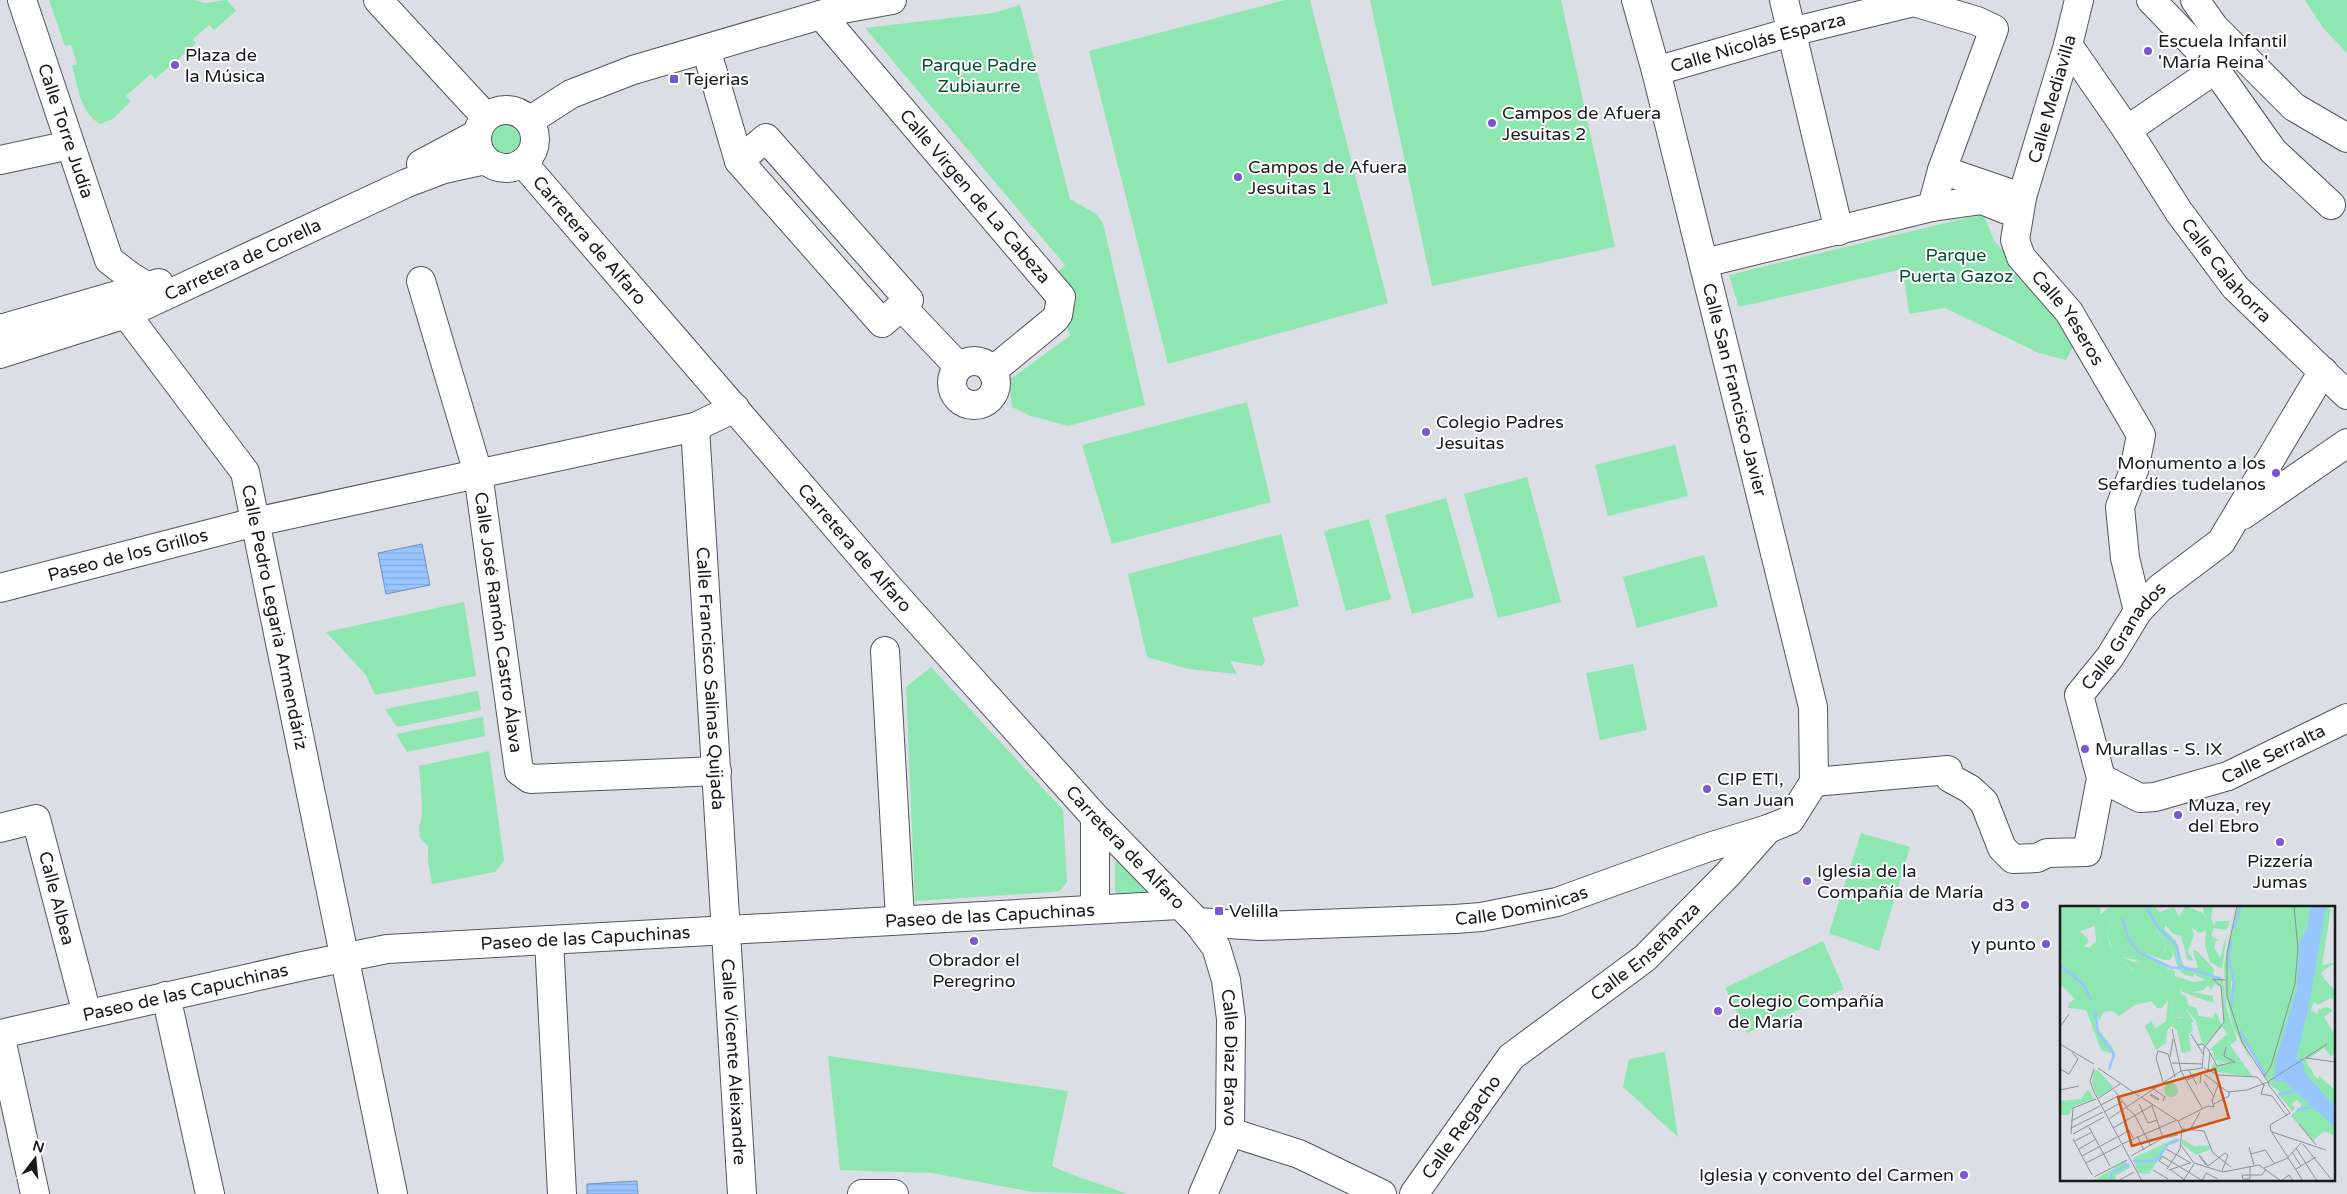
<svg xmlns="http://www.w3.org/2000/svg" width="2347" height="1194" viewBox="0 0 2347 1194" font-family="'Varela Round',sans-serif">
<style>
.green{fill:#8ee6b0}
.water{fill:url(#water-rules);stroke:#7292bb}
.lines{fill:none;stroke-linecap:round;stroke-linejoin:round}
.minor-casing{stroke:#54555b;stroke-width:30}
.minor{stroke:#fff;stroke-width:28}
.poi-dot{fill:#7957d1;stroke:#fff;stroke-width:2}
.labels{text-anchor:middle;stroke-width:4;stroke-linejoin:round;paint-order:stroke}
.poi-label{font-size:18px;fill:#1a1a1d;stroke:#fff;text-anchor:start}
.street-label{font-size:18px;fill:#1a1a1d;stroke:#fff}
.park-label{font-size:18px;fill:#06502e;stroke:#fff}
.inset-river{fill:none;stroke:#97c6ff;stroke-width:2.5}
.inset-road{fill:none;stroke:#8e9095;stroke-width:1}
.view{fill:#d3530e;fill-opacity:0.15;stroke:#d3530e;stroke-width:2.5}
.inset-edge{fill:none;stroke:#1a1a1d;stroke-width:2.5}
</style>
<defs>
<pattern id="water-rules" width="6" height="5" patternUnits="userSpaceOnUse" patternTransform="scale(1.25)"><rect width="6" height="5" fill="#97c6ff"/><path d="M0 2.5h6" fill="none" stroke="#82aada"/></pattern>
</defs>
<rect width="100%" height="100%" fill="#dcdee5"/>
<path class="green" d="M49,0H194L205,3L227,0L236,11L214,30L209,25L193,39L196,44L155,79L151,74L126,96L131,101L113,119L100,124C80,112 78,87 72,66L77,64L71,45L65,46Z
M1285,0H1310L1388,303L1168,364L1089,51Z
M1370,0H1561L1615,247L1432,286Z
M2305,0H2347V53L2323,28Z
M1020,5L1070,199L1096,214L1103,223L1145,405L1068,426L1028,415L1012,407L1009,380L1071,335L1063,324L1073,309L1076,299L1054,276L1065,265L865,28L993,13Z
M484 141a20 20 0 1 1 40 0a20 20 0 1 1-40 0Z
M1983,214L1995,242L2070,324L2077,340L2066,360L2039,353L1945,308L1909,314L1903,269L1739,307L1729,275Z
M1247,402L1271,502L1112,544L1082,445Z
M1675,445L1688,496L1608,516L1595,465Z
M1527,477L1561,602L1498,618L1464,494Z
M1446,498L1474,597L1412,614L1385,515Z
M1369,519L1391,599L1346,611L1324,531Z
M1281,534L1299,606L1252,618L1265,661L1262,666L1230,661L1237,674L1188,669L1147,657L1128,574Z
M1704,555L1718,606L1637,628L1623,577Z
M464,602L476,676L375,695L366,675L326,632Z
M1633,664L1647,730L1600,740L1586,673Z
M931,667L1063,810L1067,882L1061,890L1053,892L915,901L906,687Z
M478,691L481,710L397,727L385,709Z
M483,717L485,736L407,752L396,734Z
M489,751L504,861L495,872L432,884L428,861V846L420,838L419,827L422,815V802L419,766Z
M1861,833L1910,847L1879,951L1829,933Z
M1118,860L1148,894L1118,895L1115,891V863Z
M1823,941L1844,989L1747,1033L1725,988Z
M1665,1052L1678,1137L1623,1087L1629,1059Z
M828,1056L1068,1091L1052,1166C1077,1178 1102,1184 1127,1194L1033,1192L932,1173L840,1170Z"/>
<path class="water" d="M422,544L430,585L386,594L378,553Z
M637,1181L638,1194H587V1184Z"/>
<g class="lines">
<g class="minor-casing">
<g id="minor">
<path id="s1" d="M22,0L109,260L130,276L148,287"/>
<path d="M378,0L486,117"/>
<path id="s2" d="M1636,0L1656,71L1813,707L1814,782"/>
<path d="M1784,0L1839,231"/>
<path id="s3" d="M2079,0L2068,45L2022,197L2015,240L2021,257L2069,312L2141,435L2134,470L2120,507L2125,558L2138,611"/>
<path d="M2151,0L2208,59L2273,151L2331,205"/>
<path d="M2195,0L2214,27L2294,107L2347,138"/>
<path id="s4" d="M821,15L1061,297L1058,315L1054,320L992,371"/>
<path id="s5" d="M2068,45L2127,130L2179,212L2235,287L2347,395"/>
<path d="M706,49L739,161"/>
<path id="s6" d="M1656,71L1791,32L1914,2L1977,21L1994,29L1942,170L1932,207"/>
<circle cx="506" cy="139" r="29"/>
<path d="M529,121L571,94L633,70L837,10L892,0"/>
<path d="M2127,130L2216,69"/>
<path d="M766,138L909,300L882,323L739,161Z"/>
<path d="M0,160L70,145"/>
<path id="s7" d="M523,163L889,588L1095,817L1197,922L1216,947L1226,980L1231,1019L1230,1132L1203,1194"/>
<path d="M421,164L477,134"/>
<path d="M1942,170L2009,193"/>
<path d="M1704,263L1932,207L1982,200L2007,210L2015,206L2022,197"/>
<path id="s8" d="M421,281L478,473L519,771L530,779L717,771"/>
<path d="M902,307L959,367"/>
<path id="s9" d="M126,314L245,472L393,1194"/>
<path d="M0,329L159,283"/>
<path id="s10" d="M0,354L126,314L407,183L444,169L485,160"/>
<circle cx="974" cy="383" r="22"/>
<path id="s11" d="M695,427L742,1194"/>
<path d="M2243,515L2347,443"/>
<path id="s12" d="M0,588L255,522L695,427L735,408"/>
<path d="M885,651L900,919"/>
<path id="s13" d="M2101,778L2140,798L2155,797L2228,776L2347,718"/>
<path id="s14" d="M1814,782L1948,770L1950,778L1970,789L1984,802L2002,848L2013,859L2037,858L2047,853L2087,852L2101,778L2079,695L2110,657L2138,611L2160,588L2221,542L2323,371"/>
<path id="s15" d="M0,828L36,819L87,1014"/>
<path d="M1095,909V817"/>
<path id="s16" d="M1197,922L1260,926L1455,919L1481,917L1557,902L1706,848L1768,829L1790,820L1814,782"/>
<path d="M549,940L562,1194"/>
<path d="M166,996L210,1194"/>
<path id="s17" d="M0,1034L303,966L387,949L1179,905"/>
<path d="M0,1034L35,1194"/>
<path d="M1230,1132L1299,1154L1382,1194"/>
<path d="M862,1194H894"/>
<path id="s18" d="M1414,1194L1511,1057L1645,958L1728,874L1768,829"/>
</g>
</g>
<use href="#minor" class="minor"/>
</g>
<g class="poi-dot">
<circle cx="2148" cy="51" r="5"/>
<circle cx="175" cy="65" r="5"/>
<rect x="669" y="74" width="10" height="10" rx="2.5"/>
<circle cx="1492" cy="123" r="5"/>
<circle cx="1238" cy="177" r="5"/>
<circle cx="1426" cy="432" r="5"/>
<circle cx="2276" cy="473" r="5"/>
<circle cx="2085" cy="749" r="5"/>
<circle cx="1707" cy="789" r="5"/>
<circle cx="2178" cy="815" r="5"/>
<circle cx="2280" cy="842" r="5"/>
<circle cx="1807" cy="881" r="5"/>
<circle cx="2025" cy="905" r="5"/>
<rect x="1214" y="906" width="10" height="10" rx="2.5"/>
<circle cx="974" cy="941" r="5"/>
<circle cx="2046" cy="944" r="5"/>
<circle cx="1718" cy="1011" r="5"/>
<circle cx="1964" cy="1175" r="5"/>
</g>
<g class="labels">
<g class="poi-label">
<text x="2158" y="47">Escuela Infantil<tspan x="2158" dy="21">'María Reina'</tspan></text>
<text x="185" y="61">Plaza de<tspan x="185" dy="21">la Música</tspan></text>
<text x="684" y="85">Tejerias</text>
<text x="1502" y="119">Campos de Afuera<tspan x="1502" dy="21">Jesuitas 2</tspan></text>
<text x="1248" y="173">Campos de Afuera<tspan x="1248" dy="21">Jesuitas 1</tspan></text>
<text x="1436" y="428">Colegio Padres<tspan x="1436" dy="21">Jesuitas</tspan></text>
<text x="2266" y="469" text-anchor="end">Monumento a los<tspan x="2266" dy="21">Sefardíes tudelanos</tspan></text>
<text x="2095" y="755">Murallas - S. IX</text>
<text x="1717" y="785">CIP ETI,<tspan x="1717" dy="21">San Juan</tspan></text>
<text x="2188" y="811">Muza, rey<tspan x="2188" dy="21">del Ebro</tspan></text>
<text x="2280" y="867" text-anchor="middle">Pizzería<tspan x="2280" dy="21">Jumas</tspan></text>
<text x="1817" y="877">Iglesia de la<tspan x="1817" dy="21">Compañía de María</tspan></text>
<text x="2015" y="911" text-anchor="end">d3</text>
<text x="1229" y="917">Velilla</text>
<text x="2036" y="950" text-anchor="end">y punto</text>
<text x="974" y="966" text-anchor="middle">Obrador el<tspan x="974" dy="21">Peregrino</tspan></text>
<text x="1728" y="1007">Colegio Compañía<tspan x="1728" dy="21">de María</tspan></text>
<text x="1954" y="1181" text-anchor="end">Iglesia y convento del Carmen</text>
</g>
<g class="street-label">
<text dy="6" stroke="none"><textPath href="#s6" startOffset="106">Calle Nicolás Esparza</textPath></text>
<text transform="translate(2052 99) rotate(-74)" y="6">Calle Mediavilla</text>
<text dy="6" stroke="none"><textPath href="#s1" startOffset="138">Calle Torre Judía</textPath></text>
<text dy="6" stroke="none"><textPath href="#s4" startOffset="238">Calle Virgen de La Cabeza</textPath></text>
<text dy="6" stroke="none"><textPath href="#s7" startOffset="102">Carretera de Alfaro</textPath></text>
<text dy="6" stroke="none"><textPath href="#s10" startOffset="261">Carretera de Corella</textPath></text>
<text dy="6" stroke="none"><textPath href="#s5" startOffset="276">Calle Calahorra</textPath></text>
<text dy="6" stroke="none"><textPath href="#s3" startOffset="344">Calle Yeseros</textPath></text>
<text dy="6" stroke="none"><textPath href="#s2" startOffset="402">Calle San Francisco Javier</textPath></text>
<text dy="6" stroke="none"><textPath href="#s7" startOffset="508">Carretera de Alfaro</textPath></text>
<text dy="6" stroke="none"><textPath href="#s12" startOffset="132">Paseo de los Grillos</textPath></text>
<text dy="6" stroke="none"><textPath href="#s9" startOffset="346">Calle Pedro Legaria Armendáriz</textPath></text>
<text dy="6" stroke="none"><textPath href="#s8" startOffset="351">Calle José Ramón Castro Álava</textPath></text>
<text dy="6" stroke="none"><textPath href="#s14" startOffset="560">Calle Granados</textPath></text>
<text dy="6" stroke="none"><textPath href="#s11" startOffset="252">Calle Francisco Salinas Quijada</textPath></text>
<text dy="6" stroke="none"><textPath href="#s13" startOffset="185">Calle Serralta</textPath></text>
<text dy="6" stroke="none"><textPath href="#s7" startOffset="912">Carretera de Alfaro</textPath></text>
<text dy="6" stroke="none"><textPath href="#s15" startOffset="119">Calle Albea</textPath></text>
<text dy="6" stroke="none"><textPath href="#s16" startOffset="326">Calle Dominicas</textPath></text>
<text dy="6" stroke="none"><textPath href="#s17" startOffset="1000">Paseo de las Capuchinas</textPath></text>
<text dy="6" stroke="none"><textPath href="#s17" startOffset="595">Paseo de las Capuchinas</textPath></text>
<text dy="6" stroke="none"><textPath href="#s18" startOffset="339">Calle Enseñanza</textPath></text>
<text dy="6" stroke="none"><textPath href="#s17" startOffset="190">Paseo de las Capuchinas</textPath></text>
<text dy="6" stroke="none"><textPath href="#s7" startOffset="1159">Calle Diaz Bravo</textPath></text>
<text dy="6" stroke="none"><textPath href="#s11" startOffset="636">Calle Vicente Aleixandre</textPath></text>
<text dy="6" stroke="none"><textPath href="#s18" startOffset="82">Calle Regacho</textPath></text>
</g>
<g class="park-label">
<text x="979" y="71">Parque Padre<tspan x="979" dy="21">Zubiaurre</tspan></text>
<text x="1956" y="261">Parque<tspan x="1956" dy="21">Puerta Gazoz</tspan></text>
</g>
</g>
<g transform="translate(2060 906)">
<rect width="275" height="275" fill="#dcdee5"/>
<path d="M71,0H82L106,19L104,23L116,35L124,61L138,62L133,45L136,44L154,63L153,72L163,74L167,104L177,134L170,139L193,171L157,166L152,162L153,157L161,161L157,154L165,159L173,157H164L158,154H155L153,145L149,144L167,128L162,121L144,140L142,138L136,115L139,110L152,112L156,106L162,120L164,116L162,80L159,76H156L159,77L161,81L154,78L151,84L148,79L144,84L132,86L126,81L120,84L121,88H108L113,95L112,111L123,112L119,103L124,100L134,116L131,117L133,124L129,129L131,145L122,147L117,124L111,120L107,125L106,137L96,144L85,120L91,115L96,122L106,115L108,94L102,102H97L91,95L75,99L59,110L52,105L43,106L39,115L35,104L36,125L53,148L41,144L26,104L8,102L9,97L15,93L0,78V63L22,79L32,96L23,74L2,59L0,39L18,40L23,46L32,45L38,39L42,27L38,19L46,24L50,40L58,50L56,45L69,52L73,49L69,44H61L62,40L67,39L72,44L85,43L90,52L108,59L107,63L115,65V70L134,76L146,74L133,68L134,71L125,69L118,63L110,36L98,22L96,24L107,39L104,45L88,38L80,30L74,38L66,18L54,21L48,18L50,14L57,18L67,8L72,10L76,21L84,20L80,9L69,4ZM59,51L78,54L88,61L84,66L80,65L83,58L80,55L73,64ZM91,69L99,72L102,69L106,75L102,74L100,80L107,83L82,74ZM142,0H153L151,12L155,21V15H170L166,24L154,22L151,30L160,35H156L154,41L160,52L167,28L162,63L150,56L145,40L146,25L141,15L145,10ZM175,0L170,31L171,85L189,150L197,166L173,121L165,86L164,59ZM234,0H269L246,117L244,153L255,170L275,186V230L264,225L253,235L231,210L242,199L237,194L232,198L235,202L232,205L219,189L222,188L209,178ZM38,164L54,182L38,191L32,178L34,165ZM104 184a7 7 0 1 1 14 0a7 7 0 1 1-14 0ZM28,183L34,193L14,200L9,209H0V195L21,193ZM117,232L119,235L108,239L89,268L78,267L73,252ZM122,233L134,240L150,239L152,243L136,249L122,238ZM65,255L71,261L55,270L57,275H33Z" fill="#8ee6b0" fill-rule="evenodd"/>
<path d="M0,0H41L40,9L51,0H71L69,4L80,9L85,20L76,21L72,10L67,9L57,18L50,14L48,18L54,21L66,18L74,38L80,30L88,38L105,45L107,39L96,23L98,22L111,36L113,50L110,54H104L89,49L85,43L72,44L67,39L62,40L61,44H69L73,49L69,52L56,45L59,50L74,56L78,54L88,61L84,67L80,64L83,58L79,55L74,64L53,46L46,24L38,19L42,27L38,39L32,45L23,46L18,40L0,39ZM35,20L36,35L30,41H24L29,34L20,25ZM82,0H94L100,6L114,1L119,11L125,0L143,7L145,12L141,15L146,25L139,27L131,21L134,28L128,46L134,55L127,53L121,30L113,28L106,19ZM177,0H183L170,49L173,72L187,139L201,162L180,130L168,94L173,77L168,73L167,54ZM233,0H243L241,10H246V13L240,31L237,82L216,153L214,170L225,176L242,195L234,187L218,190L220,186L205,171ZM265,0L271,2L262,59L275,57L261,66L264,73L243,122L242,148L248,158V166L235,153ZM0,56L23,74L33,96L22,79L0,64ZM103,68L106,75H102L100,80L107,83L105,84L82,74L91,69L99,72ZM126,80L132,86L153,90V97L120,85ZM115,86L126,90L128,99L136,102L139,110L136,115L124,100L119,103L124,111H112L113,95L108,88ZM35,104L38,123L53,142L55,152L36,125ZM259,170L275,184V201L259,185Z" fill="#8ee6b0" fill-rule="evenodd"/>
<path d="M243,0H251L247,23L240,35L246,13L240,11Z" fill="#8ee6b0"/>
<path d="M183,0H234L238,41L236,75L207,170L187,139L173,106L175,78L170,49L172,31ZM264,73L275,84V94L270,92L258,99L254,96ZM266,101L273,104L264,111L275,129V148L271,150L264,142L246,154L241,144L248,109L250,104L258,108V104Z" fill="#8ee6b0"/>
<path d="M251,0H265V5L249,100L236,153L242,152L245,167L275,201V221L225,176L214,175L216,153L237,82L240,35L247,23Z" fill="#97c6ff"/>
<path class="inset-river" d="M86,0L97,20L117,40L120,60L162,73M62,12L68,31L78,46L112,62H122M174,23L181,0M0,59L24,79L31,94M171,99L174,77L169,52L171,35M35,104L38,127L54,148L49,164M180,125L206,170M218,188L234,185M237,204L256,200M73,255H96L108,238L119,234M50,275L52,267L69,258"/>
<path class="inset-road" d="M0,121L9,108M112,123L121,165L142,202M131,128L143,148M0,138L34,158M137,139L142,138L148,143L157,160L175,156L164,150L166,141M110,151L113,133M246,152L275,156M112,157L142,158M38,162L79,190M142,162L144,142L164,116L161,80L153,73L166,74M144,162L158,169L197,171L205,180M0,163L9,168L18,153L12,146M34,163L30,175L34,186L82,275M128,163L137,179M148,165L150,147M144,168L168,186L187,184L208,176L182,136L167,90V48L177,0M204,171L211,160L235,78L238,42L234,0M127,174L141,168L140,177M144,175L154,191M209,175L267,138M209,175L208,178L230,207L210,219L211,225L243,275M103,176L96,152L98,145L108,148L115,171M204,179L201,188L212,190L227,210M92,182L105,191L103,195M0,184L19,180M54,184L67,201M91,188L99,193L98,194L90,189ZM81,191L118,215M37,193L60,178M79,198L88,217L97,214M154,198L169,190V185M41,199L58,190M92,200L103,232M67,202L74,208L91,240M44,206L62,196M50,212L121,165L143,162M11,215L40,200M118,215L148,200L154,201L152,195L158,179M239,218L256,239M29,221L50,260M11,222L43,206M53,222L93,199M122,223L144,225L153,247L171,261M130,224L140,206M212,226L266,244M11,228L13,202L36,193M13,228L44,211M77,230L84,244M58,231L69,224L73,232M13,233L32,269M15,235L32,226M62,238L117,214M120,238L134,257L163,266M243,238L271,273M189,241L194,259M236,242L257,275M19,243L36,233M106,243L131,257M232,246L241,260M191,248L205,244L214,257M22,250L57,231M71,250L103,232L118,229M228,251L241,237M26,257L61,239M146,259L139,249L148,260M148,260L165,247L168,249L162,265M109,261L99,255L102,250L143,275M204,262L228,252M107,263L120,243L122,223L118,215M236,263L256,251M93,264L108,273M109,264L130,257M111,264L126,275M163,266L199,259L221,275M182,269H202L206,263M182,269L183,273H190V260M34,271L67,254M58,275L74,266M123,275L134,258M142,275L146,267L158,273M221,275L229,269L233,275"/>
<path class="view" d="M155,163L169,212L72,240L58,191Z"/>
<rect width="275" height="275" class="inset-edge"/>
</g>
<g transform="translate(35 1159) rotate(16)" stroke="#ffffff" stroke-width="4" paint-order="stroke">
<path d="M0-4L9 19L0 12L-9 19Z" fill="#1a1a1d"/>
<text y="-8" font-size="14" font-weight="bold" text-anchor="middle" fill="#1a1a1d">N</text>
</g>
</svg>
